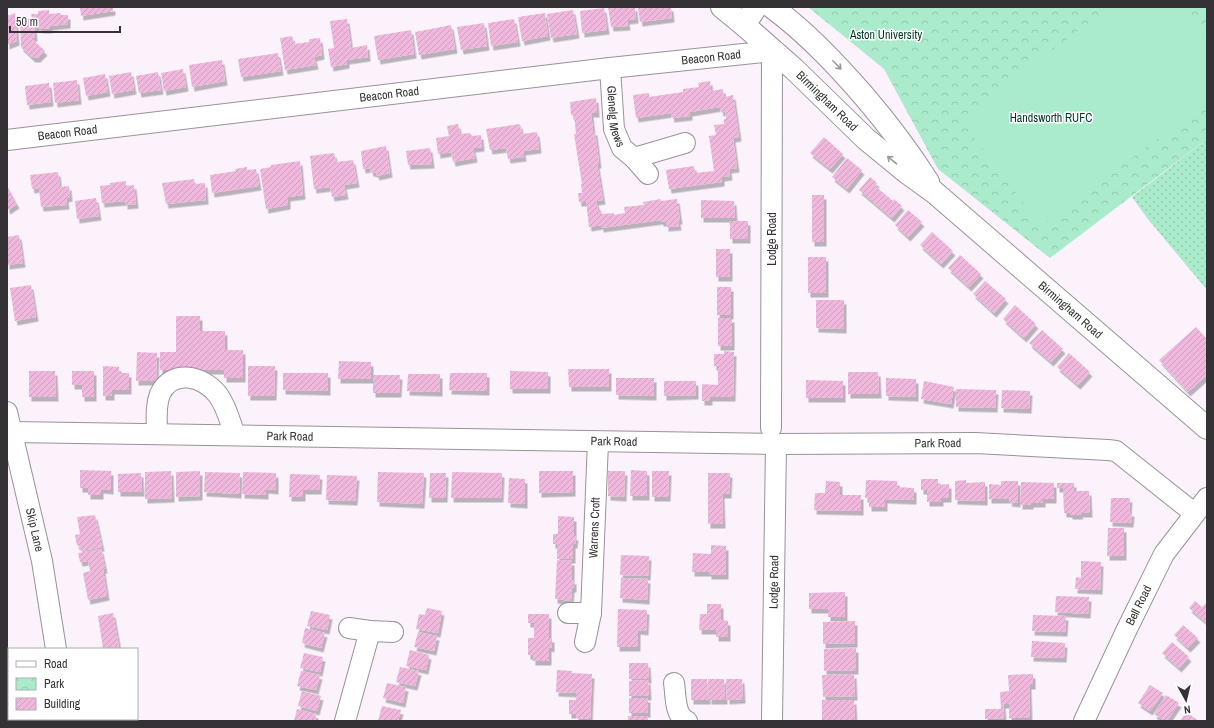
<svg xmlns="http://www.w3.org/2000/svg" width="1214" height="728" viewBox="0 0 1214 728" font-family="'Archivo Narrow',sans-serif">
<style>
.grass{fill:url(#grass-dots)}
.park{fill:url(#park-crowns)}
.pitch{fill:#aaebcb}
.building{fill:url(#building-hatch);filter:url(#shadow)}
.lines{fill:none;stroke-linecap:round;stroke-linejoin:round}
.minor-casing{stroke:#99919b;stroke-width:22}
.highway-casing{stroke:#99919b;stroke-width:24}
.minor{stroke:#fff;stroke-width:20}
.highway{stroke:#fff;stroke-width:22}
.oneway{stroke:#9a989a}
.labels{text-anchor:middle;stroke-width:3;stroke-linejoin:round;paint-order:stroke}
.park-label{font-size:12px;fill:#003724;stroke:#fff}
.street-label{font-size:12px;fill:#353236;stroke:#fff}
</style>
<defs>
<pattern id="grass-dots" width="8" height="8" patternUnits="userSpaceOnUse"><rect width="8" height="8" fill="#aaebcb"/><path d="M2 2h.1M6 6h.1" fill="none" stroke="#93caaf" stroke-width="1.8" stroke-linecap="round"/></pattern>
<pattern id="park-crowns" width="20" height="18" patternUnits="userSpaceOnUse"><rect width="20" height="18" fill="#aaebcb"/><path d="M2 6a3 3 0 1 1 6 0M12 15a3 3 0 1 1 6 0" fill="none" stroke="#93caaf"/></pattern>
<pattern id="building-hatch" width="6" height="6" patternUnits="userSpaceOnUse"><rect width="6" height="6" fill="#f0b8dc"/><path d="M-1 1l2-2M0 6l6-6M5 7l2-2" fill="none" stroke="#ce9fbd"/></pattern>
<filter id="shadow"><feDropShadow dx="2.5" dy="4.5" stdDeviation="0" flood-color="#0004"/></filter>
</defs>
<rect width="100%" height="100%" fill="#fbf2fc"/>
<path class="grass" d="M1207,139V290L1147,218L1132,197Z"/>
<path class="park" d="M808,7H1207V139L1050,258L938,169L884,69Z"/>
<path class="pitch" d="M1110,7H1182L1207,41V102L1041,226L960,119Z"/>
<path class="building" d="M80,7H113V11L81,16Z
M608,7H635L636,19L627,20L628,26L611,27Z
M638,7H671L672,18L640,22Z
M604,8L607,30L582,33L580,11Z
M49,10V14L61,13V15H68V24L50,26V29H40L39,26L34,27L35,37L31,38L45,51L38,58H33L21,47L20,20L32,19L31,14H38V11Z
M573,10L577,34L551,38L547,14Z
M15,13L17,41L7,45V16Z
M545,13L548,36L522,41L518,17Z
M347,19L351,48L367,45L368,57L347,60V64L331,67L328,49L334,48L330,21Z
M514,19L518,42L491,46L488,23Z
M484,23L487,46L461,50L457,27Z
M451,25L455,49L419,55L415,32Z
M411,30L414,54L378,60L374,36Z
M292,36L294,44L309,42V39L320,38L322,55L314,57L316,65L285,70L280,38Z
M278,53L281,71L241,77L238,59Z
M222,60L225,81L192,87L189,65Z
M183,69L186,87L164,91L161,73Z
M131,72L134,90L112,94L109,76Z
M158,72L161,90L139,93L136,76Z
M105,74L108,92L86,96L83,78Z
M77,80L79,100L55,103L53,83Z
M710,81L711,91L723,89L724,97L733,95L739,137L733,138L737,168L729,169L730,176L722,177V182L669,189L666,170L694,166L695,173L714,171L709,136L716,135L714,125L724,124V119H726L725,111L721,112L720,107L690,112V116L672,118L671,113L636,118L633,95L649,93V97L683,92V89L699,87L698,83Z
M49,83L51,102L27,105L25,86Z
M596,98L597,113H591L593,131H595L599,164H597L603,200L596,201L598,210H601L602,214L614,213V215L625,213L624,207L644,205L643,202L661,199V201L677,199L680,220H678L679,226L666,227V222H661V220L601,228V225L589,227L586,202H579L578,193H582L581,184H582L574,134H576L574,115H571L570,102Z
M458,124L460,134L470,133L472,136L481,135L482,147L473,148L475,158L453,162L451,152L438,154L436,138L449,136L447,126Z
M520,124L522,134L537,132L539,149L523,151L524,157L508,159L506,148L490,150L486,129Z
M824,137L843,154L830,169L810,153Z
M386,146L390,173L377,176L376,173L371,172L370,168L363,169L361,151Z
M430,148L432,164L408,165L406,151Z
M334,153L336,162L353,160L357,183L344,185L346,195L332,197L330,187L314,189L310,156Z
M847,158L862,170L847,189L832,177Z
M300,161L303,195L288,197V205L266,209L260,169L271,167V165Z
M247,167V170L256,169L259,186L212,193L210,175L236,171L235,169Z
M58,172L60,187L69,186L70,197L66,198L67,205L41,207L39,188L32,189L30,175Z
M870,177L877,183L875,186L893,201L894,199L902,206L892,218L859,190Z
M194,179L195,184L205,183L206,200L166,204L162,183Z
M126,181V186L134,185L136,204L125,205V201L102,203L100,186L110,185V183Z
M7,186L17,204L8,210L7,208Z
M812,195H824V242H812Z
M96,198L99,216L77,219L75,201Z
M701,200L734,201L735,218H701Z
M908,210L922,222L908,237L895,225Z
M730,221H748V239H730Z
M932,232L953,251L941,264L920,245Z
M19,235L23,263L7,265V237Z
M716,249H730V277H716Z
M960,255L981,274L969,287L948,268Z
M808,257H826V293H808Z
M985,281L1006,299L994,313L973,294Z
M31,285L36,317L15,321L10,288Z
M717,287H731V315H717Z
M816,300H844V329L816,328Z
M1015,305L1036,324L1024,338L1003,319Z
M176,316H200V331H225V350H243V378H224V370H160V352H176Z
M718,318H732V346H718Z
M1196,327L1207,339V375L1188,392L1159,360Z
M1042,330L1063,349L1051,362L1029,343Z
M724,351L734,352L733,397H710V401H702V384L718,385V366H714V354H724Z
M137,352L157,353L156,381H136Z
M1069,353L1090,372L1078,385L1057,367Z
M339,361L371,362V379H338Z
M103,366L119,367V373H129V390H112V396H103Z
M248,366H275L274,396H248Z
M568,369H609V387H569Z
M29,371H55L56,397H29Z
M72,371H94V397H82V385H72Z
M510,371L548,372V389H510Z
M848,372H878L879,394H848Z
M283,373H328V391L283,390Z
M450,373H487V391L449,390Z
M408,374H440V392L407,391Z
M373,375H400L399,393H373Z
M616,378H654V396L616,395Z
M886,378L916,379V397L886,396Z
M806,380L843,381V398H806Z
M664,381H696V395L664,396Z
M924,381L954,387L951,404L921,399Z
M956,389L996,390L995,408L956,407Z
M1002,390L1030,391L1029,409L1001,408Z
M80,470L111,471V490L101,489V495H88V488H80Z
M631,470L647,471V496H630Z
M171,471L172,498L145,499V472Z
M200,471V496L176,497V472Z
M539,471H573V492L539,493Z
M608,471H625L624,497L608,496Z
M652,471H669L668,497H652Z
M205,472L240,473L239,494L204,492Z
M243,472L276,473V490L266,489V495L242,494Z
M378,472L424,473L422,504L377,502Z
M452,472L502,473L501,498H451Z
M141,473L142,492H118V474Z
M430,473H446L445,498H429Z
M708,473H730L729,494H722L723,524H708Z
M290,474L320,475L319,490H303V497H289Z
M327,475L357,476L355,501L326,500Z
M509,478L525,479V504L508,503Z
M921,479H938V485L949,484V498H941V502H927V490H921Z
M866,480L897,481V487L914,488V500L885,499V507H869V498H865Z
M966,480V483L985,482V501L955,500V481Z
M826,481L840,482V495H861V511L814,510L815,493H825Z
M1001,481H1018V503L1009,502L1010,499H989V484L1001,485Z
M1021,482L1054,483V499H1043V503H1031V505H1020Z
M1057,483H1074V491H1089L1090,513H1080L1081,515H1070V513H1064L1063,488H1057Z
M1111,498H1130L1129,512H1132L1131,523L1110,522Z
M95,515L102,547L81,551L79,545L77,546L75,535L80,534L77,517Z
M558,516L574,517V536H576L575,544H573V559H557V544H553V534H558Z
M1108,528H1124V556H1107Z
M711,545L726,546V575H709V572H692L693,553L711,554Z
M101,549L105,569H103L107,596L88,600L83,573L90,571L88,561L80,562L78,553Z
M621,555L649,556L648,576L620,575Z
M557,560L572,561V580H574V588H572L571,601L555,599Z
M1081,561L1101,562L1100,590L1075,589L1076,577L1081,578Z
M621,578L648,579L647,600L620,598Z
M845,592V617H828V609H809V593Z
M1056,596L1089,597L1088,614L1055,612Z
M1195,601L1202,607L1206,603L1207,604V623L1189,608Z
M707,604H721V620L728,621V637H716V630H699L700,614H707Z
M427,608L442,611L438,633L416,629L419,614L425,615Z
M618,609L647,610L646,631L638,630V647H617Z
M311,611L330,615L327,630L307,626Z
M113,613L119,647L103,649L98,616Z
M528,614H549V638H552V648L549,647V661H533V655H528V638H534V623H528Z
M1033,615L1066,616L1065,632L1032,631Z
M855,621V643L823,644V622Z
M1183,625L1198,638L1188,648L1174,635Z
M305,628L325,633L321,648L302,643Z
M418,632L437,636L434,651L414,647Z
M1032,641L1065,643L1064,658L1031,657Z
M1172,642L1189,657L1179,668L1162,653Z
M7,648H9V719H16V721H7Z
M856,648V670L824,671V649Z
M410,650L429,655L426,670L406,666Z
M304,653L323,657L320,672L300,668Z
M629,663H648L649,679H629Z
M400,667L419,671L415,686L396,682Z
M557,670L572,671V673L592,674L590,719L576,718V714H569V700H576V693L556,692Z
M301,671L320,675L316,690L297,686Z
M854,674L855,696L823,697L822,675Z
M1033,674V685H1029L1030,718H1009V704H1003L1004,718L985,719V709H1001L1000,692L1009,691L1008,675Z
M691,679H707L708,700H691Z
M708,679H724L725,700H709Z
M726,679H742L743,699L727,700Z
M648,680L649,696H629V681Z
M387,683L406,687L403,703L383,698Z
M1150,685L1163,693L1150,711L1138,703Z
M302,691L321,696L317,711L298,706Z
M1166,695L1179,703L1167,721H1165L1154,714Z
M629,698H648V713H629Z
M822,700H854L855,721H822Z
M382,706L401,710L398,721H378Z
M297,709L316,714L315,721H294Z
M1186,712L1199,721H1180Z
M628,716H648V721H628Z
M81,719H116V721H81Z"/>
<g class="lines">
<g class="minor-casing">
<g id="minor">
<path id="s1" d="M610,68L614,129L622,148L634,158L648,174"/>
<path id="s2" d="M7,140L610,68L772,51L771,428"/>
<path d="M634,158L685,143"/>
<path id="s3" d="M7,412L42,561L56,649"/>
<path id="s4" d="M12,432L776,444L975,443L1108,450L1116,451L1194,513"/>
<path d="M157,434C157,420 155,407 160,394C172,368 204,376 218,395C227,407 230,422 235,435"/>
<path d="M568,613H591"/>
<path d="M349,628L370,631L393,632"/>
<path id="s5" d="M585,642L591,613L598,442"/>
<path d="M674,683C676,694 674,716 687,721"/>
<path d="M59,719V721"/>
<path d="M345,721L370,631"/>
<path id="s6" d="M772,721L776,444"/>
<path id="s7" d="M1084,721L1127,629L1164,554L1207,498"/>
</g>
</g>
<g class="highway-casing">
<g id="highway">
<path id="s8" d="M722,7L744,25L794,69L866,139L905,171L934,192L1207,428"/>
<path d="M772,7C807,33 836,64 864,96C888,124 909,152 928,182"/>
<path d="M744,25L756,7"/>
</g>
</g>
<use href="#minor" class="minor"/>
<use href="#highway" class="highway"/>
</g>
<defs><path id="oneway-shaft" d="M-6 0H5M1.5-3L5.5 0L1.5 3" fill="none" stroke-width="1.6" stroke-linecap="round" stroke-linejoin="round"/></defs>
<g class="oneway">
<use href="#oneway-shaft" transform="translate(837 65) rotate(45)"/>
<use href="#oneway-shaft" transform="translate(892 160) rotate(-140)"/>
</g>
<g class="labels">
<g class="park-label">
<text x="886" y="39">Aston University</text>
<text x="1051" y="122">Handsworth RUFC</text>
</g>
<g class="street-label">
<text dy="4" stroke="none"><textPath href="#s2" startOffset="709">Beacon Road</textPath></text>
<text dy="4" stroke="none"><textPath href="#s2" startOffset="385">Beacon Road</textPath></text>
<text dy="4" stroke="none"><textPath href="#s8" startOffset="141">Birmingham Road</textPath></text>
<text dy="4" stroke="none"><textPath href="#s1" startOffset="49">Glenelg Mews</textPath></text>
<text dy="4" stroke="none"><textPath href="#s2" startOffset="61">Beacon Road</textPath></text>
<text transform="translate(772 239) rotate(-90)" y="4">Lodge Road</text>
<text dy="4" stroke="none"><textPath href="#s8" startOffset="462">Birmingham Road</textPath></text>
<text dy="4" stroke="none"><textPath href="#s4" startOffset="278">Park Road</textPath></text>
<text dy="4" stroke="none"><textPath href="#s4" startOffset="602">Park Road</textPath></text>
<text dy="4" stroke="none"><textPath href="#s4" startOffset="926">Park Road</textPath></text>
<text dy="4" stroke="none"><textPath href="#s5" startOffset="115">Warrens Croft</textPath></text>
<text dy="4" stroke="none"><textPath href="#s3" startOffset="121">Skip Lane</textPath></text>
<text dy="4" stroke="none"><textPath href="#s6" startOffset="139">Lodge Road</textPath></text>
<text dy="4" stroke="none"><textPath href="#s7" startOffset="128">Bell Road</textPath></text>
</g>
</g>
<rect width="1214" height="728" fill="none" stroke="#353236" stroke-width="16"/>
<rect x="8" y="648" width="130" height="72" fill="#ffffff" stroke="#aeadaf"/>
<rect x="16" y="661" width="20" height="6" fill="#ffffff" stroke="#aeadaf"/>
<text x="44" y="668" font-size="12" fill="#353236">Road</text>
<rect x="16" y="678" width="20" height="12" fill="url(#park-crowns)" stroke="#aeadaf"/>
<text x="44" y="688" font-size="12" fill="#353236">Park</text>
<rect x="16" y="698" width="20" height="12" fill="url(#building-hatch)" stroke="#aeadaf"/>
<text x="44" y="708" font-size="12" fill="#353236">Building</text>
<g transform="translate(1186 700) rotate(172)" stroke="#ffffff" stroke-width="3" paint-order="stroke">
<path d="M0-3L7 15L0 10L-7 15Z" fill="#353236"/>
<text y="-6" font-size="11" font-weight="bold" text-anchor="middle" fill="#353236">N</text>
</g>
<path d="M10 26v6h110v-6" fill="none" stroke="#353236" stroke-width="2"/>
<text x="16" y="26" font-size="12" fill="#353236" stroke="#ffffff" stroke-width="3" paint-order="stroke">50 m</text>
</svg>
